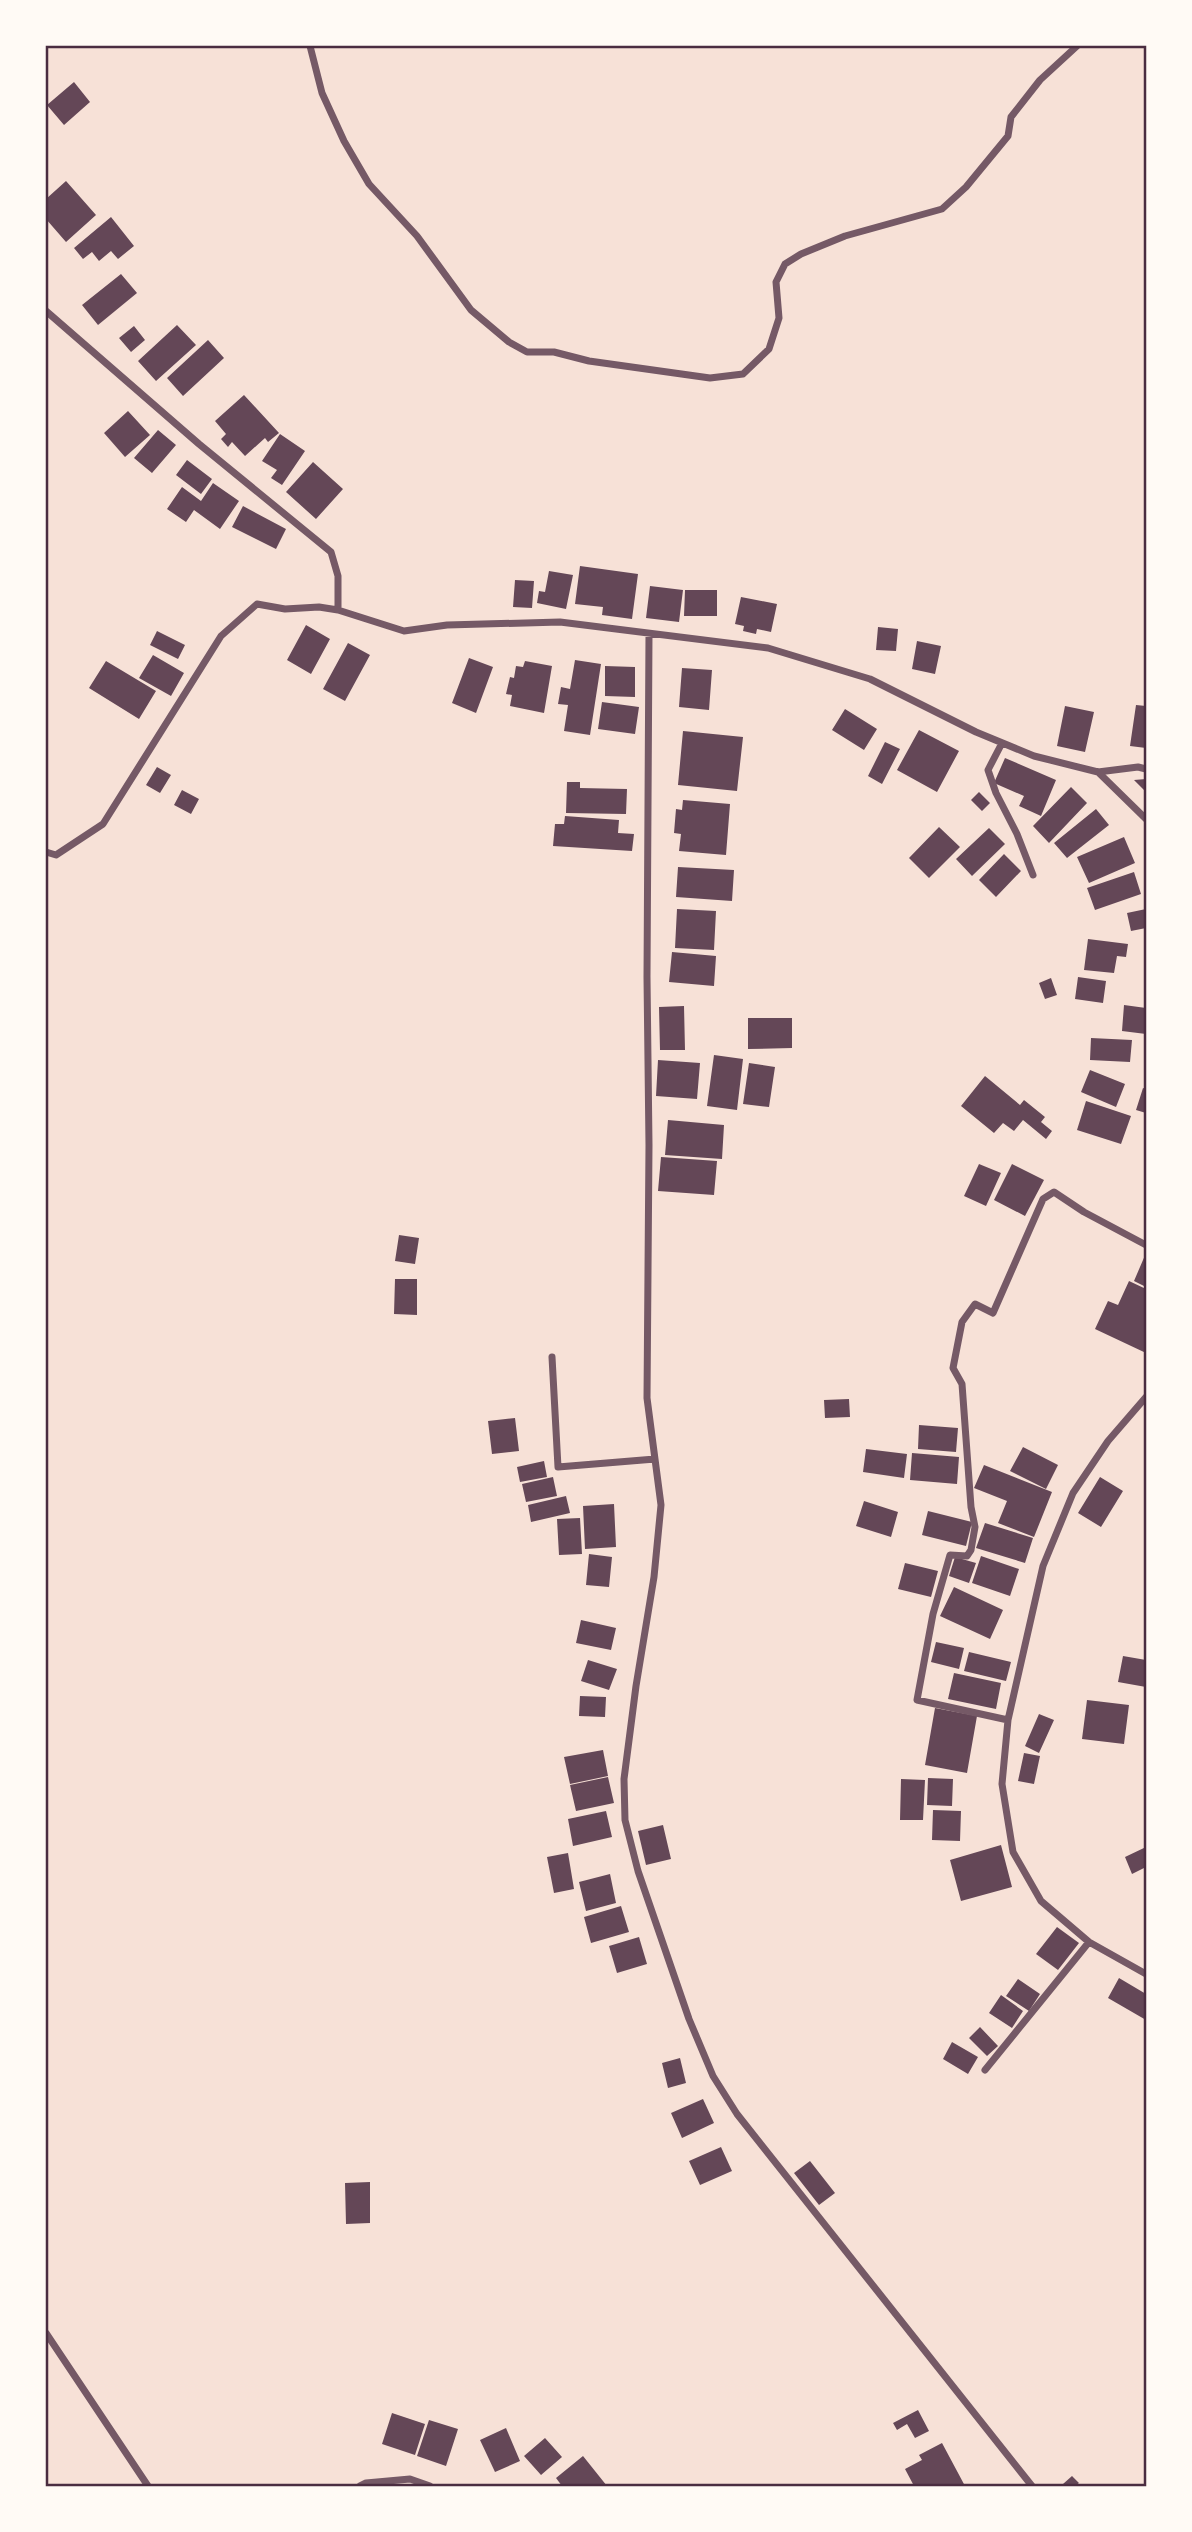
<svg xmlns="http://www.w3.org/2000/svg" width="1192" height="2532" viewBox="0 0 1192 2532" font-family="'Playfair Display',serif">
<style>
.building{fill:#644757}
.lines{fill:none;stroke-linecap:round;stroke-linejoin:round}
.minor{stroke:#755966;stroke-width:7}
.neatline{fill:none;stroke:#4a2c40;stroke-width:2.5}
</style>
<rect width="100%" height="100%" fill="#f7e1d7"/>
<path class="building" d="M74,82L90,102L64,125L47,105Z
M66,181L96,215L66,242L46,219V199Z
M111,217L134,246L118,259L111,251L99,261L92,252L83,259L74,248Z
M121,274L137,293L98,325L82,305Z
M177,325L196,345L156,381L138,361Z
M134,326L145,340L131,352L119,338Z
M208,340L224,358L183,396L167,378Z
M244,395L279,433L268,442L265,438L245,456L232,442L228,447L221,439L226,434L215,421Z
M128,411L150,435L125,457L104,433Z
M158,430L176,445L152,473L134,458Z
M280,434L305,451L282,485L271,478L277,470L262,461Z
M187,460L212,479L201,494L176,475Z
M313,462L343,489L316,519L286,492Z
M213,483L239,501L220,529L194,510L186,522L167,509L182,487L201,501Z
M243,506L286,529L276,549L232,527Z
M580,566L638,574L632,619L602,615L603,607L575,604Z
M549,571L573,575L566,609L537,603L539,591L545,592Z
M515,580L534,581L532,608L513,607Z
M650,586L683,590L679,622L646,618Z
M685,590H717V616H684Z
M741,597L777,604L771,632L757,629L756,634L743,631L744,626L735,624Z
M306,625L330,639L311,674L287,660Z
M878,627L898,629L896,651L876,650Z
M157,631L185,645L178,659L150,645Z
M917,641L941,646L935,674L912,669Z
M348,643L370,655L345,701L323,689Z
M153,655L184,673L171,696L139,678Z
M469,658L493,667L476,713L452,703Z
M575,660L601,664L590,735L564,731L568,705L558,704L561,687L570,689Z
M106,661L156,691L139,719L89,688Z
M525,661L552,666L544,713L510,706L512,695L506,694L510,677L514,678L516,666L523,667Z
M605,666L635,667V697L605,696Z
M682,668L712,670L709,710L679,707Z
M602,702L639,707L635,734L598,729Z
M1136,705L1146,706V748L1130,746Z
M1065,706L1094,712L1085,752L1057,746Z
M845,709L877,729L864,750L832,730Z
M919,730L959,751L937,792L897,770Z
M683,731L743,737L737,791L678,785Z
M885,742L900,749L882,784L868,776Z
M1005,758L1056,780L1041,816L1019,806L1024,796L994,783Z
M157,767L171,775L160,793L146,785Z
M1146,779V792L1134,780Z
M567,782H580V788L627,789L626,814L566,813Z
M1071,787L1087,803L1049,843L1033,826Z
M182,790L199,799L191,814L174,805Z
M979,792L990,803L982,811L971,800Z
M683,800L730,804L726,855L679,851L681,834L674,833L676,809L682,810Z
M1096,809L1109,825L1067,858L1054,843Z
M565,816L619,820L618,833L634,834L632,851L553,846L555,824H564Z
M939,827L960,847L929,878L909,858Z
M989,828L1005,844L972,876L956,859Z
M1124,837L1135,863L1089,883L1077,857Z
M1004,854L1021,871L996,897L979,880Z
M678,867L734,870L732,901L676,897Z
M1134,872L1141,894L1095,910L1087,888Z
M677,909L716,911L714,950L675,948Z
M1146,909V928L1131,931L1127,913Z
M1088,939L1128,944L1126,957L1117,956L1114,973L1084,970Z
M672,952L716,956L714,986L669,982Z
M1078,977L1106,981L1103,1003L1075,999Z
M1051,978L1057,995L1045,999L1039,983Z
M1124,1005L1146,1008V1034L1122,1031Z
M684,1006L685,1050H660L659,1007Z
M748,1018H792V1048L748,1049Z
M1091,1038L1132,1040L1130,1062L1090,1060Z
M714,1055L743,1059L737,1110L707,1106Z
M658,1060L700,1063L697,1099L656,1096Z
M749,1063L775,1067L769,1107L743,1104Z
M1090,1070L1125,1084L1116,1107L1081,1092Z
M985,1076L1020,1105L1024,1100L1045,1117L1041,1122L1052,1131L1046,1139L1023,1120L1014,1131L1003,1123L994,1133L961,1106Z
M1143,1088L1146,1089V1113L1136,1110Z
M1086,1101L1131,1116L1121,1144L1077,1130Z
M668,1120L724,1125L722,1159L665,1155Z
M661,1157L717,1161L714,1195L658,1191Z
M979,1164L1001,1173L986,1206L964,1196Z
M1012,1164L1044,1180L1025,1216L994,1200Z
M399,1235L419,1238L415,1264L395,1261Z
M1146,1253V1287L1134,1281Z
M395,1279H417V1315L394,1314Z
M1129,1281L1146,1289V1353L1095,1329L1108,1301L1118,1305Z
M849,1399L850,1417L825,1418L824,1400Z
M515,1418L519,1451L492,1454L488,1421Z
M919,1425L958,1428L956,1452L918,1449Z
M1023,1447L1058,1465L1046,1489L1010,1471Z
M866,1449L907,1454L904,1478L863,1472Z
M912,1453L959,1457L957,1484L910,1480Z
M544,1461L547,1477L520,1482L517,1467Z
M984,1465L1052,1492L1034,1537L998,1523L1007,1501L974,1488Z
M553,1477L557,1496L526,1502L522,1484Z
M1100,1477L1123,1491L1101,1527L1078,1513Z
M566,1496L570,1513L531,1522L528,1505Z
M864,1501L898,1512L891,1537L856,1526Z
M614,1504L616,1547L585,1549L583,1506Z
M928,1511L972,1522L966,1546L922,1535Z
M580,1518L582,1554L559,1555L557,1519Z
M985,1523L1033,1538L1025,1563L976,1548Z
M589,1554L612,1557L609,1587L586,1585Z
M981,1556L1019,1569L1010,1596L972,1583Z
M955,1557L976,1563L969,1583L949,1576Z
M905,1563L938,1571L931,1597L898,1589Z
M954,1587L1003,1610L990,1639L940,1616Z
M581,1620L616,1628L611,1650L576,1643Z
M936,1642L964,1648L959,1669L931,1662Z
M969,1652L1011,1662L1006,1681L964,1671Z
M1123,1656L1146,1660V1687L1118,1682Z
M588,1660L617,1669L609,1690L581,1681Z
M954,1673L1001,1683L996,1709L948,1699Z
M580,1696L606,1697L605,1717L579,1716Z
M1087,1700L1129,1705L1124,1744L1082,1739Z
M935,1708L977,1716L967,1773L925,1765Z
M1039,1714L1054,1720L1039,1753L1025,1746Z
M603,1750L608,1776L570,1784L564,1757Z
M1024,1753L1040,1756L1034,1784L1018,1781Z
M608,1777L614,1803L576,1811L570,1785Z
M928,1778L953,1779L952,1806L927,1805Z
M901,1779L925,1780L923,1820H900Z
M933,1810L961,1811L960,1841L932,1840Z
M606,1811L612,1837L573,1846L568,1819Z
M663,1825L671,1859L646,1865L638,1831Z
M1001,1845L1012,1887L961,1901L950,1860Z
M1146,1847V1867L1132,1874L1125,1857Z
M568,1853L574,1889L554,1893L547,1857Z
M610,1874L616,1903L586,1911L579,1882Z
M621,1906L629,1932L591,1943L584,1917Z
M1057,1927L1079,1943L1058,1970L1036,1954Z
M639,1937L647,1964L617,1973L609,1946Z
M1119,1978L1146,1994V2020L1108,1998Z
M1018,1979L1040,1994L1029,2011L1006,1996Z
M1001,1995L1023,2011L1012,2028L989,2013Z
M980,2027L998,2046L987,2056L969,2038Z
M952,2042L978,2057L968,2074L943,2059Z
M680,2058L686,2083L668,2088L662,2063Z
M703,2099L714,2123L682,2138L671,2113Z
M721,2147L732,2171L700,2185L689,2161Z
M810,2161L835,2193L819,2205L794,2173Z
M370,2182V2223L346,2224L345,2183Z
M918,2410L929,2431L915,2438L907,2424L897,2430L893,2423Z
M392,2413L425,2424L415,2455L382,2444Z
M429,2420L458,2429L446,2466L417,2456Z
M506,2428L520,2461L495,2472L480,2440Z
M545,2438L562,2457L541,2475L524,2456Z
M942,2443L965,2486H914L905,2469L922,2460L919,2455Z
M583,2456L607,2486H562L556,2478Z
M1072,2476L1079,2483L1075,2486H1065L1063,2484Z"/>
<g class="lines">
<path class="minor" d="M310,46L322,93L344,141L369,184L417,236L471,310L509,342L527,352H554L589,361L710,378L743,374L769,349L779,318L776,282L785,264L801,254L845,236L942,209L966,187L1008,136L1011,117L1040,80L1077,46
M46,311L199,444L331,552L338,576V610L404,631L447,625L560,622L768,648L870,679L976,732L1034,756L1098,772L1138,767L1146,769
M649,634L647,977L649,1145L647,1398L661,1505L654,1577L636,1686L624,1779L625,1820L638,1871L689,2019L713,2076L737,2114L1032,2486
M1002,743L988,770L996,793L1017,834L1033,875
M1098,772L1146,819
M46,852L56,855L103,824L221,636L257,604L285,609L319,607L338,610
M552,1357L558,1467L655,1459
M1146,1397L1108,1441L1073,1493L1043,1566L1008,1720L1002,1784L1013,1852L1041,1901L1089,1942L1146,1974
M1008,1720L917,1700L933,1614L950,1555L967,1556L971,1550L975,1527L971,1507L962,1384L953,1368L962,1322L975,1304L993,1313L1043,1199L1054,1192L1084,1212L1146,1245
M985,2070L1089,1942
M46,2333L148,2486
M360,2486L366,2483L410,2479L430,2486"/>
</g>
<rect width="1192" height="2532" fill="none" stroke="#fffaf5" stroke-width="94"/>
<rect x="47" y="47" width="1098" height="2438" class="neatline"/>
</svg>
